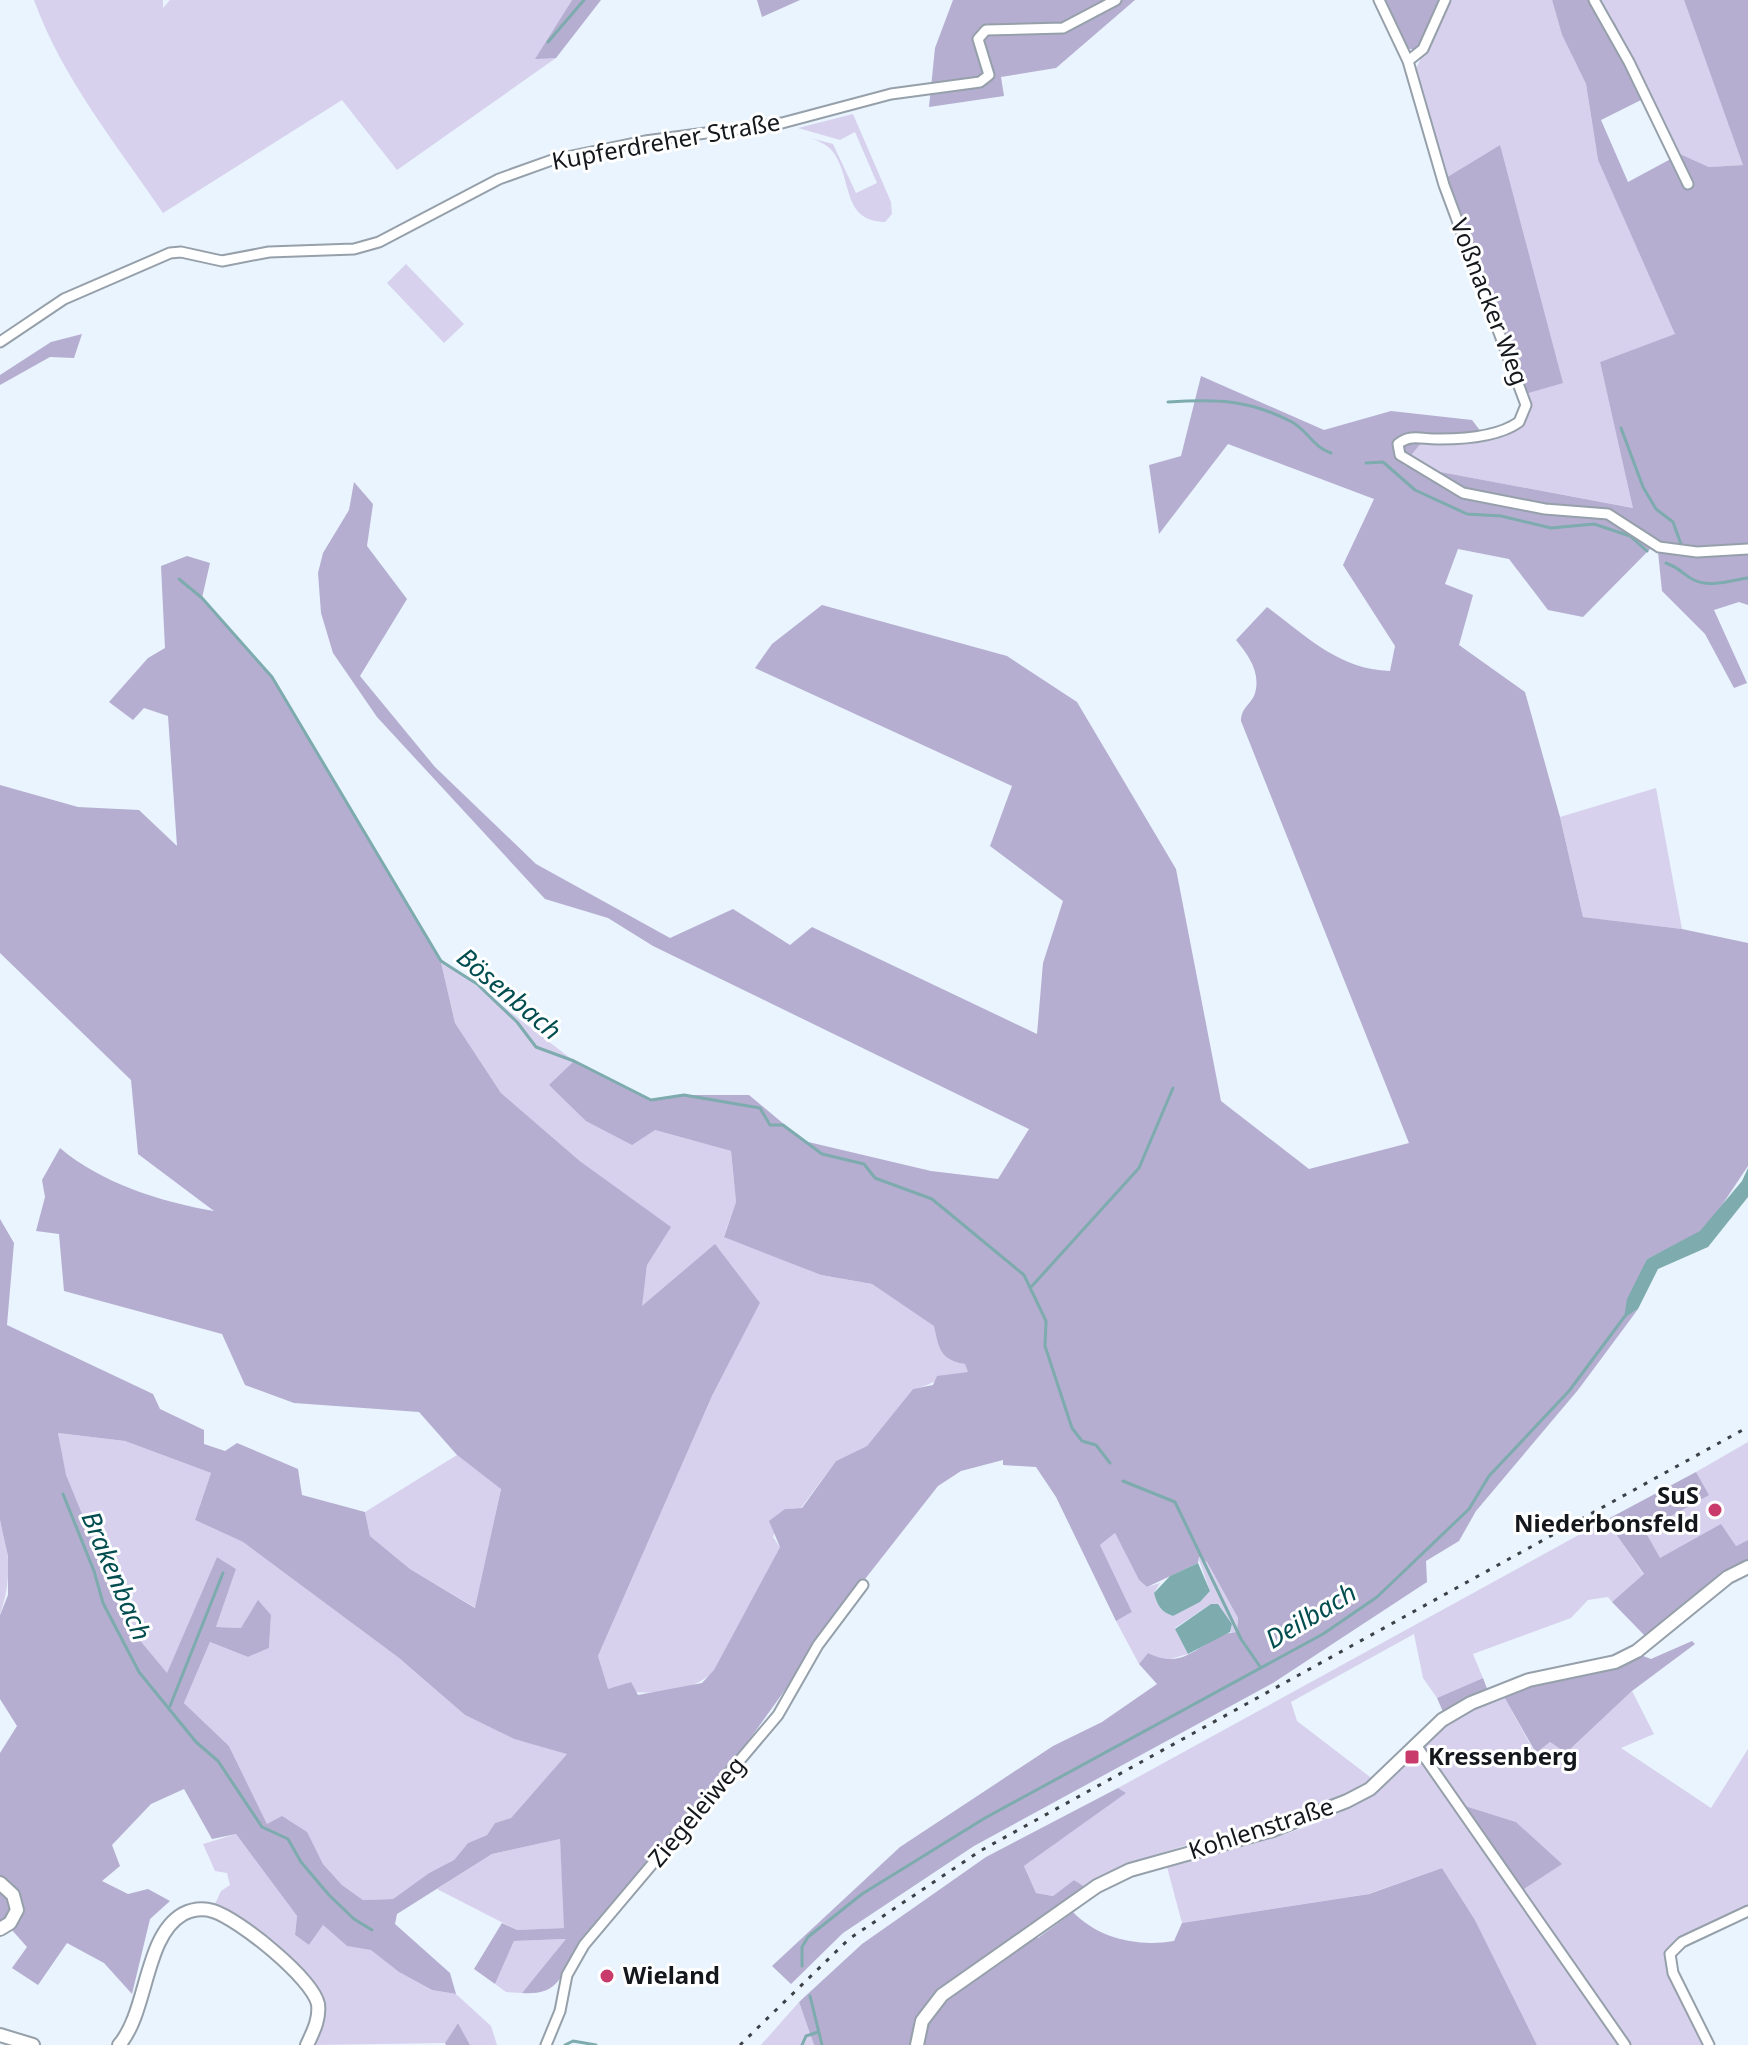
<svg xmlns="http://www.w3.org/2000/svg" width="1748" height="2045" viewBox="0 0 1748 2045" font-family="'Noto Sans',sans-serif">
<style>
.green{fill:#d7d1ee}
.forest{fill:#b5aed0;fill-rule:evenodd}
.water{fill:#7dabae}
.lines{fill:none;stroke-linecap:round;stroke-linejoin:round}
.stream{stroke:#7dabae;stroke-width:3}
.street-casing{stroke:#96a0aa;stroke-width:13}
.secondary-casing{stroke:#96a0aa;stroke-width:16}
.street{stroke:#fff;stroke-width:9}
.secondary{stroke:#fff;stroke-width:12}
.rail{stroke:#3b4146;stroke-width:3;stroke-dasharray:4 8;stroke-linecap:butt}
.poi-dot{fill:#c83b6a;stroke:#fff;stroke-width:3}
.labels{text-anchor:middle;stroke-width:6;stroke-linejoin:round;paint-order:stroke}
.street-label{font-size:24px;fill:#14181c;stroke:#fff}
.poi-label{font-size:24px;font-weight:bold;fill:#14181c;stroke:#fff;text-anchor:start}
.water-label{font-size:26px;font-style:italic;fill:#024d50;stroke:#fff}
</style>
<rect width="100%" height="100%" fill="#e9f4fe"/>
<path class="green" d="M34,0H163V8L170,0H572L536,58H556L397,170L342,100L163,213C117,145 62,78 34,0Z
M1448,0H1552L1562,35L1586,84L1598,160L1676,334L1600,362L1634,508L1402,465L1422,442L1518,427L1525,394L1500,145L1444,179L1415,71Z
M1598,0H1684L1744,165L1709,167L1680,154L1615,23Z
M853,114L891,202L892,214L885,222C841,221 853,179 833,152C824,139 801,136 787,132L833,144L856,193L877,183L855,132L840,140L798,128Z
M406,264L464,324L444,343L387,283Z
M1656,788L1682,929L1583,917L1560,817Z
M440,958L574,1061L549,1086L655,1130L731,1151L736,1202L724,1236L821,1275L872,1284L935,1326C939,1349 940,1360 965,1364L969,1373C947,1372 934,1385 913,1389L867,1446L836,1461L801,1508L785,1509L773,1537L780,1547L714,1671C690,1696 640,1695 607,1689L598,1656L712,1396L760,1303L641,1308L647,1265L581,1162L501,1093L455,1023Z
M58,1433L125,1441L211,1473L195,1520L243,1542L399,1658L465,1715L514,1739L568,1753L511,1818L495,1823L487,1835L468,1843L454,1860L429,1873L393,1899L363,1900L342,1885L323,1864L306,1832L267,1824L229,1746L184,1703L210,1642L248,1657L269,1648L271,1615L241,1628L216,1627L236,1569L217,1557L167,1674L128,1626L65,1475Z
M1748,1442V1540L1736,1546L1721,1525L1660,1559L1645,1531L1708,1495L1696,1472Z
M457,1455L501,1488L476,1608L410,1569L370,1536L365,1512Z
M1606,1520L1644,1575L1612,1602L1608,1597L1588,1600L1571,1618L1473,1654L1483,1678L1437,1698L1423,1678L1414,1634L1291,1702L1297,1721L1374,1780C1285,1833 1173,1834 1085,1887L1074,1880L1053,1896L1036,1893L1024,1866L1125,1793L1118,1788Z
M0,1521C11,1550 11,1585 0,1614Z
M1115,1533L1139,1580L1147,1587L1160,1583L1154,1593C1157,1605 1161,1612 1173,1616L1200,1602L1210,1591L1198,1557L1207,1562L1238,1618L1237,1632H1230L1232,1624L1218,1604H1211L1175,1628L1188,1654L1163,1661L1148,1653L1139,1664L1116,1621L1132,1612L1100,1545Z
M1632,1691L1654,1734L1621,1748L1711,1808L1748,1749V1909L1668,1953L1707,2045H1627L1521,1891L1561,1864L1516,1822L1462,1805L1427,1754L1425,1746L1445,1725L1503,1695L1535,1753L1550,1742L1566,1753Z
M1418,1753L1622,2045H1537L1475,1920L1442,1868L1368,1894L1182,1923L1167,1867C1237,1847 1330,1830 1387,1783C1398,1774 1408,1763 1418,1753Z
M236,1834L297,1916L295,1935L309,1945L323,1925L347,1946L371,1949L399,1972L432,1990L456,1994L491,2026L497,2045H470L458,2023L445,2043L313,2045C319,2032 327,2018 325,2003C320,1971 243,1919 215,1904L221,1891L230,1885L227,1873L215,1871L203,1844Z
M560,1839L565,1928L517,1930L437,1889L492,1854Z
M567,1939L522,1993L506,1992L495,1984L514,1941Z
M799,2002L814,2045H761Z"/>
<path class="forest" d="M572,0H601L556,58L535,59Z
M757,0H800L762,17Z
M953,0H1135L1056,68L1001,77L1004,96L929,107L935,48Z
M1381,0H1442L1419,51L1406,48Z
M1552,0H1597L1615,23L1651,95L1601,120L1628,182L1680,154L1709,167L1743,165L1684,0H1748V605L1739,602L1714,610L1747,683L1734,688L1705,634L1662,591L1657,542L1583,617L1548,610L1509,559L1458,549L1445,584L1473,595L1459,645L1525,692L1560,817L1583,917L1682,929L1748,943V1166L1706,1229L1647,1259L1625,1317L1638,1309L1630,1320L1578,1390L1476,1511L1459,1541L1426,1561L1427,1582L1273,1683L974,1846L843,1933L791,1984L772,1966L900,1847L1053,1746L1102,1722L1157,1684L1139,1664L1148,1653C1189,1674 1202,1634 1237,1632L1238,1618L1207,1562L1199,1557L1198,1563L1147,1587L1139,1580L1115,1533L1100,1545L1132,1612L1116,1621L1056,1497L1036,1467L1003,1465V1460L961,1471L938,1486L858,1588L724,1775L572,1959C558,1984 552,1995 522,1993L566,1939L514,1941L495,1984L474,1969L502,1923L517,1930L564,1928L560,1839L492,1854L397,1914L395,1924L450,1973L456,1994L432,1990L399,1972L371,1950L347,1946L323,1925L309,1945L295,1935L297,1916L236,1834L212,1839L184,1789L151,1804L112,1845L120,1866L102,1881L128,1894L148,1889L170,1901L150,1919L132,1994L104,1963L67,1943L38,1985L12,1968L27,1947L3,1920L0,1922V1753L17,1726L0,1699V1615L8,1595V1556L0,1520V1219L14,1243L7,1325L153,1394L160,1409L204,1430V1444L225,1451L237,1443L298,1469L302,1495L365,1512L370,1536L410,1569L475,1608L501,1489L457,1455L419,1412L294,1403L245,1385L222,1334L64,1291L59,1234L36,1231L45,1197L42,1180L60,1148C101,1183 161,1202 214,1211L138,1154L131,1080L0,953V785L78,807L139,810L177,846L168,716L144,708L133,720L109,702L148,658L165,648L161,566L187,556L210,563L202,598L272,677L440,958L455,1023L501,1093L581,1162L671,1227L647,1265L642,1306L715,1244L760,1303L712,1396L598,1656L608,1689L631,1682L638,1695L702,1683L714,1670L780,1547L769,1521L785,1509L802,1508L836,1461L867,1446L913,1389L933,1385L937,1376L968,1372L965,1364C940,1360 939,1349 934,1326L872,1284L821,1275L724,1237L736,1202L731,1151L655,1130L632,1145L586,1121L549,1085L574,1061L651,1100L684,1095H749L804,1141L931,1171L998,1179L1029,1129L653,946L608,918L545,899L377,717L333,653L321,613L318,573L323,553L349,510L354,482L373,504L367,546L407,599L360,676L435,767L536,864L670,938L733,909L790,945L812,927L1037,1034L1043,963L1063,901L990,846L1012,786L755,668L772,644L822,605L1007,656L1077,702L1176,869L1221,1101L1309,1169L1409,1143L1241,721C1241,707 1252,704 1255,693C1261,672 1248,655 1236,640L1267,607C1308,637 1338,669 1390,671L1395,646L1343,565L1374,499L1228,444L1159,534L1149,465L1181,456L1201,376L1324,430L1391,411L1472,420L1485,437L1422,442L1403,465L1633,508L1600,362L1675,334L1598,160L1586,84L1562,35ZM58,1433L125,1441L211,1473L195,1520L243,1542L399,1658L465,1715L514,1739L567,1754L511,1818L495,1823L487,1835L468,1843L454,1860L429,1873L393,1899L363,1900L342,1885L323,1864L307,1832L282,1816L267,1824L229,1746L184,1703L210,1642L248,1657L269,1648L271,1615L258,1600L241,1628L216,1627L236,1569L217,1557L167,1673L128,1626L66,1475Z
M1500,145L1563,383L1525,394L1444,179Z
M82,334L74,358L50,357L0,385V375L51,342Z
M1696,1472L1709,1495L1645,1531L1660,1558L1721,1524L1736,1546L1748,1540V1562L1742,1563L1646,1637L1612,1602L1644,1574L1606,1520Z
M1692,1641L1695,1644L1632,1691L1566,1753L1550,1742L1536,1753L1503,1695C1545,1673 1598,1681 1638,1654L1651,1659Z
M1483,1678L1488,1691L1444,1714L1437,1698Z
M1118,1788L1126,1793L1024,1866L1036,1893L1053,1896L1074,1880L1085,1887L1029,1925L1038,1938L1073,1912C1099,1939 1138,1947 1174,1941L1182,1923L1369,1894L1442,1868L1475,1920L1537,2045H814L799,2002L862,1944L986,1857Z
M1462,1805L1516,1822L1562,1864L1521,1891Z
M458,2023L470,2045H446L445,2043Z"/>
<path class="water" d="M1748,1168V1197L1708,1247L1658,1269L1638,1309L1624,1318L1627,1299L1647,1259L1700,1231L1742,1181Z
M1198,1563L1210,1591L1200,1602L1173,1616C1161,1612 1157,1605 1154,1593L1170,1576Z
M1211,1604H1218L1232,1624L1230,1632L1188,1654L1175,1629Z"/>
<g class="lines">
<path class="stream" d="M548,42L584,0
M1168,402C1215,399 1248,399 1292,422C1307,430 1313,447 1331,453
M1621,428L1643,487L1656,509L1673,522L1681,544
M1366,463L1383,462L1415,490L1467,514L1501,516L1551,528L1594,524L1630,536L1647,551
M1666,563C1682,569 1683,575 1694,580C1710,588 1732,580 1748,578
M179,579L202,598L272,677L441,961L477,984L517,1022L536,1047L574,1061L651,1100L684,1095L760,1108L770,1125H783L822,1154L864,1164L875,1178L932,1199L1024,1275L1046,1321L1045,1346L1072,1428L1082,1441L1096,1445L1110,1463
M1032,1286L1139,1168L1173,1088
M1123,1481L1175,1502L1241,1639L1261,1668
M63,1494L94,1571L103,1603L139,1672L196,1742L218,1761L262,1827L288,1839L301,1862L329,1895L354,1919L372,1930
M170,1706L223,1573
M802,1966V1947L808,1937L862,1894L985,1818L1323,1634L1377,1597L1469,1509L1489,1476L1569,1391L1625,1316
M810,1996L822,2045
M565,2045L573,2041L596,2045
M802,2045L806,2036L818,2032"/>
<g class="street-casing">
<path id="street" d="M1379,0L1408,61L1444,185L1526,405L1519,422C1498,437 1465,439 1440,439C1424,440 1411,433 1398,444L1400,455L1463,493L1545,509L1608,514L1659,547L1697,552L1748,549
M1594,0L1629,62L1688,184
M1408,61L1423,49L1445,0
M0,342L64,299L170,253L181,252L222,261L269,252L354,249L379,242L499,179L552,160L645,141L782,123L891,94L980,82L989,75L978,39L986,30L1063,28L1116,0
M1416,1745L1625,2045
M546,2045L560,2011L567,1975L584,1945L778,1715L818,1645L863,1585
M1709,2045L1673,1973L1670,1954L1682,1942L1748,1911"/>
</g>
<g class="secondary-casing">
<path id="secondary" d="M0,1883L13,1895L17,1910L10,1923L0,1929
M0,2035L33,2045
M119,2045C148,2012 144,1936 183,1914C193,1909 203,1908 213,1911C239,1919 312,1978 318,2004C320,2019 313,2032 307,2045
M917,2045L922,2021L942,1995L1097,1886L1130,1870L1273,1830L1347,1801L1370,1789L1442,1720L1471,1703L1529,1680L1615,1662L1637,1651L1728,1577L1748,1567"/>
</g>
<use href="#street" class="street"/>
<use href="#secondary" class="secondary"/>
<path class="rail" d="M740,2045L849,1939L980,1851L1748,1427"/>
</g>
<g class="poi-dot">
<circle cx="1715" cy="1510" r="8"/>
<rect x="1404" y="1749" width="16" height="16" rx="4"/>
<circle cx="607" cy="1976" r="8"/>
</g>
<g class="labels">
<g class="street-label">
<text transform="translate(666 142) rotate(-10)" y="8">Kupferdreher Straße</text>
<text transform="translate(1489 302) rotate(69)" y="8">Voßnacker Weg</text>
<text transform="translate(697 1812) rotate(-50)" y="8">Ziegeleiweg</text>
<text transform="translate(1261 1829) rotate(-18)" y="8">Kohlenstraße</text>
</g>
<g class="poi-label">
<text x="1699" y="1504" text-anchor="end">SuS<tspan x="1699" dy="28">Niederbonsfeld</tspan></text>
<text x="1428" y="1765">Kressenberg</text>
<text x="623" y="1984">Wieland</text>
</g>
<g class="water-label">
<text transform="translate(509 994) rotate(40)" y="9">Bösenbach</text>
<text transform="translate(116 1576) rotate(67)" y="9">Brakenbach</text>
<text transform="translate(1311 1616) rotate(-31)" y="9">Deilbach</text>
</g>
</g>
</svg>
